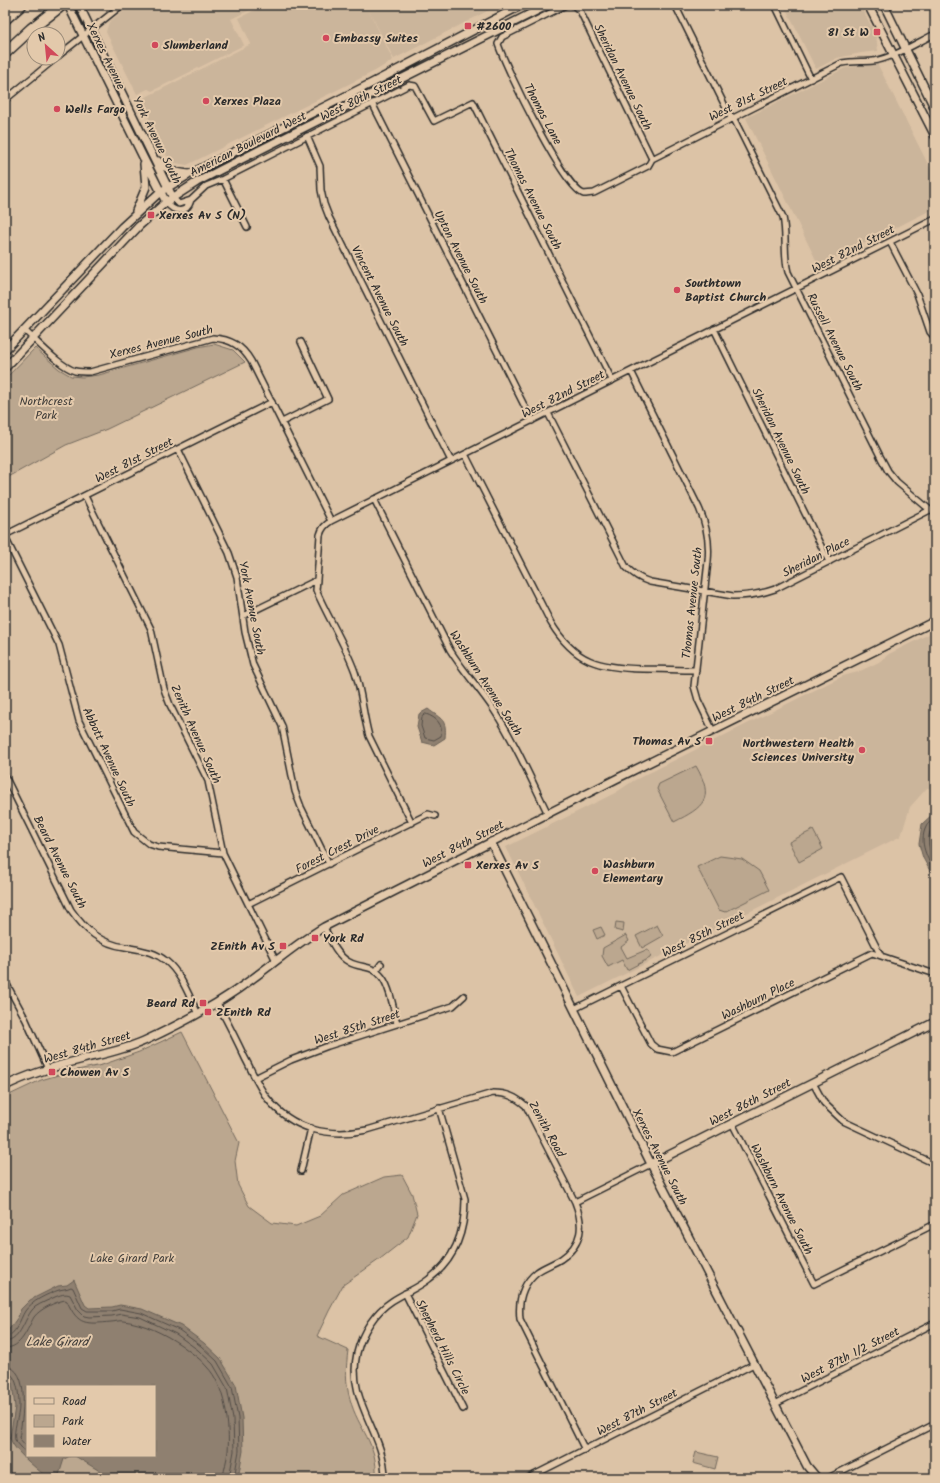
<svg xmlns="http://www.w3.org/2000/svg" width="940" height="1483" viewBox="0 0 940 1483" font-family="Kalam,sans-serif">
<style>
.built{fill:#cbb59b}
.green{fill:#bba78f;stroke:#73695d;fill-rule:evenodd}
.water{fill:#8f8070;stroke:#675e54}
.lines{fill:none;stroke-linecap:round;stroke-linejoin:round}
.shore{stroke:#534d47;stroke-width:1}
.street-casing{stroke:#2b2b2b;stroke-width:8}
.secondary-casing{stroke:#2b2b2b;stroke-width:10}
.highway-casing{stroke:#2b2b2b;stroke-width:13}
.street{stroke:#e3c9ab;stroke-width:5}
.secondary{stroke:#e3c9ab;stroke-width:7}
.highway{stroke:#e3c9ab;stroke-width:10}
.poi-dot{fill:#d1495b;stroke:#e3c9ab;stroke-width:1.5}
.labels{text-anchor:middle;stroke-width:4;stroke-linejoin:round;paint-order:stroke}
.poi-label{font-size:12px;font-weight:bold;fill:#2b2b2b;stroke:#e3c9ab;text-anchor:start}
.street-label{font-size:12px;fill:#2b2b2b;stroke:#e3c9ab}
.park-label{font-size:12px;fill:#413e3a;stroke:#e3c9ab}
.water-label{font-size:13px;font-style:italic;fill:#3f3c39;stroke:#e3c9ab}
</style>
<rect width="100%" height="100%" fill="#dcc3a6"/>
<filter id="ink" filterUnits="userSpaceOnUse"><feTurbulence type="fractalNoise" baseFrequency=".025" numOctaves="2"/><feDisplacementMap in="SourceGraphic" scale="8" xChannelSelector="R" yChannelSelector="G"/><feConvolveMatrix kernelMatrix="1 2 1 2 8 2 1 2 1" color-interpolation-filters="sRGB"/></filter>
<g filter="url(#ink)">
<path class="built" d="M131,5H260L231,19L244,45L152,91L148,89L137,94L106,32L109,22Z
M265,5H366L393,60L375,71L187,165L176,163L167,156L140,100L251,44L239,18Z
M366,5H499L394,59Z
M784,5H860L876,35L878,51L861,53L837,58L816,69Z
M877,63L935,178V208L819,266L746,118L845,68Z
M935,631V788H927L910,807L901,836L579,997L506,847L615,793L633,781L843,676L858,672L879,662L889,654Z"/>
<path class="green" d="M214,344L233,350L245,362L107,429L66,445L5,479V379L35,348L59,369L71,376L82,377L99,375L198,347Z
M696,766C715,799 704,807 674,822L657,789L659,784Z
M813,830L823,849L799,862L789,842Z
M720,856L742,859L759,871L769,890L725,912L719,910L697,867Z
M616,922L624,923L623,932L615,930Z
M657,925L663,936L642,948L636,936Z
M601,927L605,935L597,939L593,930Z
M626,935L629,941L621,947L627,958L646,950L649,951L651,955L650,958L627,970L622,960L608,967L602,956L603,948Z
M182,1032L239,1143L235,1161L238,1185L249,1206L272,1223L296,1226L320,1216L343,1195L384,1177L402,1175L412,1194L417,1214L408,1237L380,1259L343,1285L329,1311L317,1336L348,1350C346,1367 345,1382 350,1399C358,1430 378,1442 376,1478H8L5,1471V1097L41,1080L72,1071L102,1065L139,1052ZM27,1386H155V1456H27Z
M696,1452L718,1457L715,1469L693,1463Z"/>
<path class="water" d="M428,709C442,720 447,719 445,738L434,745L422,742L417,727L419,714Z
M935,812V880L923,858L919,844L922,824Z
M74,1280L85,1305L89,1308L112,1307L120,1305L142,1309L181,1326L204,1343L220,1358L236,1385L242,1418L243,1451L238,1478H107L103,1473L75,1456H155V1386H27V1456H70L64,1459L58,1478H48L44,1475C34,1466 14,1451 10,1438L15,1407L12,1383L5,1373V1335L18,1317L21,1309L30,1300L58,1286L67,1285Z"/>
<g class="lines">
<path class="shore" d="M426,714C437,718 443,724 441,736L434,740L425,738L421,726L422,717Z
M935,818C932,820 927,824 926,827C918,843 928,859 935,873
M935,825C924,835 929,850 935,862
M5,1337C16,1336 20,1319 25,1311C32,1301 47,1294 59,1290C63,1289 67,1289 71,1287L73,1288L82,1308L87,1311H112L120,1309L141,1313L179,1330L201,1346L217,1361L232,1387L238,1418L239,1451L234,1478
M5,1342C22,1341 24,1316 35,1307C41,1303 49,1300 55,1297C60,1295 65,1293 70,1295L78,1310L84,1316L89,1317L112,1316L121,1314L140,1317L176,1334L198,1350L213,1364L227,1388L233,1419L234,1451L229,1478
M5,1348C22,1348 27,1329 34,1317C40,1309 55,1302 65,1300L67,1301C78,1326 86,1324 111,1322C115,1322 119,1320 123,1321C143,1323 165,1334 181,1345C190,1352 200,1358 207,1367C225,1385 230,1426 228,1451C227,1460 224,1469 223,1478
M5,1366C32,1368 22,1421 19,1438L27,1447
M5,1371C18,1373 19,1396 19,1406C19,1417 13,1429 15,1440L27,1454"/>
<g class="street-casing">
<path id="street" d="M566,5L502,37L498,44C506,68 564,189 584,194C587,194 591,193 594,193L648,166L652,159L842,63C853,61 862,62 873,61C891,59 918,42 935,34
M573,5L580,11L652,159
M675,5L731,118
M775,5L811,79
M58,56L122,5
M5,100L56,58
M372,103L532,421
M733,117L783,217C787,235 783,254 788,272L881,458L888,471L897,482L930,510L935,511
M307,136L320,166L321,190L324,204L329,217L451,461
M223,179L247,227
M173,198L179,204L191,200L206,186L223,179L409,85L415,86L434,121L473,102L612,380
M166,202C174,213 187,214 191,200
M890,242L917,294L930,332L935,338
M714,329L829,562
M24,330C37,341 59,366 75,371C80,372 85,372 90,372L213,338C231,339 242,346 251,361L331,521
M631,371L699,508C707,526 710,542 708,561L694,686L698,700L713,731
M548,413L626,567C633,574 640,579 650,582L733,596C748,596 761,594 775,589L930,510
M282,422L328,399L301,342
M178,449L229,553L237,577L245,632L253,665L282,726L295,791L301,807L329,864
M465,454L551,623C575,663 600,668 643,669C661,669 678,670 696,670
M85,496L151,629L164,689L170,705L208,781L223,853L276,961
M374,499L450,650C463,671 480,689 494,710C515,742 531,779 548,814
M5,535L272,402
M5,537L59,645L79,721L134,832L149,844L158,847L223,853
M317,580L316,590C328,618 345,644 355,672C362,693 363,715 369,736L412,823
M243,616L317,580L320,535C322,528 325,525 331,521L935,219
M5,776L71,910C85,930 101,944 125,947C140,950 154,951 166,961C181,973 189,996 198,1014
M248,904L428,814L435,816
M324,927C330,939 337,956 349,962C361,969 372,964 382,977C390,987 394,1010 397,1024
M376,971L381,964
M5,981L26,1020L48,1069
M621,986L651,1044L657,1049L672,1052L872,953L881,956
M217,1003C227,1021 236,1039 245,1058C252,1071 258,1086 267,1098C292,1130 329,1138 367,1130L493,1093C507,1093 516,1097 526,1106L575,1202C584,1225 583,1244 561,1259C553,1264 544,1267 537,1272C522,1284 518,1301 520,1319L585,1450
M574,1009L841,877L881,956L935,974
M255,1078L291,1060L328,1046L453,1006L464,996
M813,1083L824,1103L843,1121L935,1164
M732,1123L814,1284L935,1224
M301,1171L311,1128
M575,1202L651,1164
M405,1293L463,1409
M775,1404L935,1323
M385,1478C385,1432 346,1402 357,1353C362,1332 375,1312 392,1301C404,1293 418,1288 429,1279C455,1260 465,1231 465,1199L439,1108
M528,1478L754,1364
M828,1478L935,1424"/>
</g>
<g class="secondary-casing">
<path id="secondary" d="M68,5L143,157L166,202
M79,5L173,198
M868,5L935,136
M884,5L935,109
M158,161C168,171 177,173 190,174
M136,211L146,187L144,164
M5,350L122,227L160,192L190,174L372,83L522,5
M5,368L139,226L166,202L197,182L220,170L548,5
M491,842L651,1164L807,1466L817,1478
M5,1086C29,1074 56,1066 83,1059C103,1054 124,1050 144,1041C181,1024 219,1004 252,979C277,961 297,943 324,927L618,778L935,621
M651,1164L935,1022"/>
</g>
<g class="highway-casing">
<path id="highway" d="M5,19L21,5
M5,53L31,29L62,5"/>
</g>
<use href="#street" class="street"/>
<use href="#secondary" class="secondary"/>
<use href="#highway" class="highway"/>
</g>
</g>
<g class="poi-dot">
<rect x="464" y="22" width="8" height="8" rx="2"/>
<rect x="873" y="28" width="8" height="8" rx="2"/>
<circle cx="326" cy="38" r="4"/>
<circle cx="155" cy="45" r="4"/>
<circle cx="206" cy="101" r="4"/>
<circle cx="57" cy="109" r="4"/>
<rect x="147" y="211" width="8" height="8" rx="2"/>
<circle cx="677" cy="290" r="4"/>
<rect x="705" y="737" width="8" height="8" rx="2"/>
<circle cx="862" cy="750" r="4"/>
<rect x="464" y="861" width="8" height="8" rx="2"/>
<circle cx="595" cy="871" r="4"/>
<rect x="311" y="934" width="8" height="8" rx="2"/>
<rect x="279" y="942" width="8" height="8" rx="2"/>
<rect x="199" y="999" width="8" height="8" rx="2"/>
<rect x="204" y="1008" width="8" height="8" rx="2"/>
<rect x="48" y="1068" width="8" height="8" rx="2"/>
</g>
<g class="labels">
<g class="poi-label">
<text x="476" y="30">#2600</text>
<text x="869" y="36" text-anchor="end">81 St W</text>
<text x="334" y="42">Embassy Suites</text>
<text x="163" y="49">Slumberland</text>
<text x="214" y="105">Xerxes Plaza</text>
<text x="65" y="113">Wells Fargo</text>
<text x="159" y="219">Xerxes Av S (N)</text>
<text x="685" y="287">Southtown<tspan x="685" dy="14">Baptist Church</tspan></text>
<text x="701" y="745" text-anchor="end">Thomas Av S</text>
<text x="854" y="747" text-anchor="end">Northwestern Health<tspan x="854" dy="14">Sciences University</tspan></text>
<text x="603" y="868">Washburn<tspan x="603" dy="14">Elementary</tspan></text>
<text x="476" y="869">Xerxes Av S</text>
<text x="323" y="942">York Rd</text>
<text x="275" y="950" text-anchor="end">ZEnith Av S</text>
<text x="195" y="1007" text-anchor="end">Beard Rd</text>
<text x="216" y="1016">ZEnith Rd</text>
<text x="60" y="1076">Chowen Av S</text>
</g>
<g class="street-label">
<text transform="translate(106 56) rotate(64)" y="4">Xerxes Avenue</text>
<text transform="translate(623 77) rotate(64)" y="4">Sheridan Avenue South</text>
<text transform="translate(361 98) rotate(-26)" y="4">West 80th Street</text>
<text transform="translate(748 99) rotate(-26)" y="4">West 81st Street</text>
<text transform="translate(543 114) rotate(62)" y="4">Thomas Lane</text>
<text transform="translate(157 140) rotate(64)" y="4">York Avenue South</text>
<text transform="translate(248 144) rotate(-27)" y="4">American Boulevard West</text>
<text transform="translate(533 199) rotate(63)" y="4">Thomas Avenue South</text>
<text transform="translate(853 249) rotate(-27)" y="4">West 82nd Street</text>
<text transform="translate(461 257) rotate(63)" y="4">Upton Avenue South</text>
<text transform="translate(380 296) rotate(63)" y="4">Vincent Avenue South</text>
<text transform="translate(161 342) rotate(-14)" y="4">Xerxes Avenue South</text>
<text transform="translate(835 342) rotate(63)" y="4">Russell Avenue South</text>
<text transform="translate(563 394) rotate(-27)" y="4">West 82nd Street</text>
<text transform="translate(781 441) rotate(64)" y="4">Sheridan Avenue South</text>
<text transform="translate(134 460) rotate(-27)" y="4">West 81st Street</text>
<text transform="translate(816 557) rotate(-27)" y="4">Sheridan Place</text>
<text transform="translate(692 603) rotate(-84)" y="4">Thomas Avenue South</text>
<text transform="translate(252 608) rotate(79)" y="4">York Avenue South</text>
<text transform="translate(486 683) rotate(57)" y="4">Washburn Avenue South</text>
<text transform="translate(753 699) rotate(-26)" y="4">West 84th Street</text>
<text transform="translate(196 734) rotate(66)" y="4">Zenith Avenue South</text>
<text transform="translate(109 757) rotate(65)" y="4">Abbott Avenue South</text>
<text transform="translate(463 844) rotate(-27)" y="4">West 84th Street</text>
<text transform="translate(337 849) rotate(-27)" y="4">Forest Crest Drive</text>
<text transform="translate(60 862) rotate(63)" y="4">Beard Avenue South</text>
<text transform="translate(703 934) rotate(-26)" y="4">West 85th Street</text>
<text transform="translate(758 999) rotate(-26)" y="4">Washburn Place</text>
<text transform="translate(357 1027) rotate(-18)" y="4">West 85th Street</text>
<text transform="translate(87 1047) rotate(-16)" y="4">West 84th Street</text>
<text transform="translate(750 1102) rotate(-27)" y="4">West 86th Street</text>
<text transform="translate(547 1129) rotate(61)" y="4">Zenith Road</text>
<text transform="translate(660 1157) rotate(63)" y="4">Xerxes Avenue South</text>
<text transform="translate(782 1199) rotate(63)" y="4">Washburn Avenue South</text>
<text transform="translate(443 1347) rotate(63)" y="4">Shepherd Hills Circle</text>
<text transform="translate(850 1355) rotate(-27)" y="4">West 87th 1/2 Street</text>
<text transform="translate(637 1412) rotate(-27)" y="4">West 87th Street</text>
</g>
<g class="park-label">
<text x="46" y="405">Northcrest<tspan x="46" dy="14">Park</tspan></text>
<text x="132" y="1262">Lake Girard Park</text>
</g>
<g class="water-label">
<text x="57" y="1346">Lake Girard</text>
</g>
</g>
<rect width="940" height="1483" fill="none" stroke="#e3c9ab" stroke-width="20"/>
<rect x="10" y="10" width="920" height="1463" fill="none" stroke="#2b2b2b" stroke-width="1.5" filter="url(#ink)"/>
<rect x="26" y="1385" width="130" height="72" fill="#e3c9ab" stroke="#998a78"/>
<rect x="34" y="1398" width="20" height="6" fill="#e3c9ab" stroke="#998a78"/>
<text x="62" y="1405" font-size="12" fill="#2b2b2b">Road</text>
<rect x="34" y="1415" width="20" height="12" fill="#bba78f" stroke="#998a78"/>
<text x="62" y="1425" font-size="12" fill="#2b2b2b">Park</text>
<rect x="34" y="1435" width="20" height="12" fill="#8f8070" stroke="#998a78"/>
<text x="62" y="1445" font-size="12" fill="#2b2b2b">Water</text>
<g transform="translate(46 46) rotate(333)"><circle r="19" fill="#e3c9ab" stroke="#998a78"/>
<path d="M0-3L7 15L0 10L-7 15Z" fill="#d1495b"/>
<text y="-6" font-size="11" font-weight="bold" text-anchor="middle" fill="#2b2b2b">N</text>
</g>
</svg>
